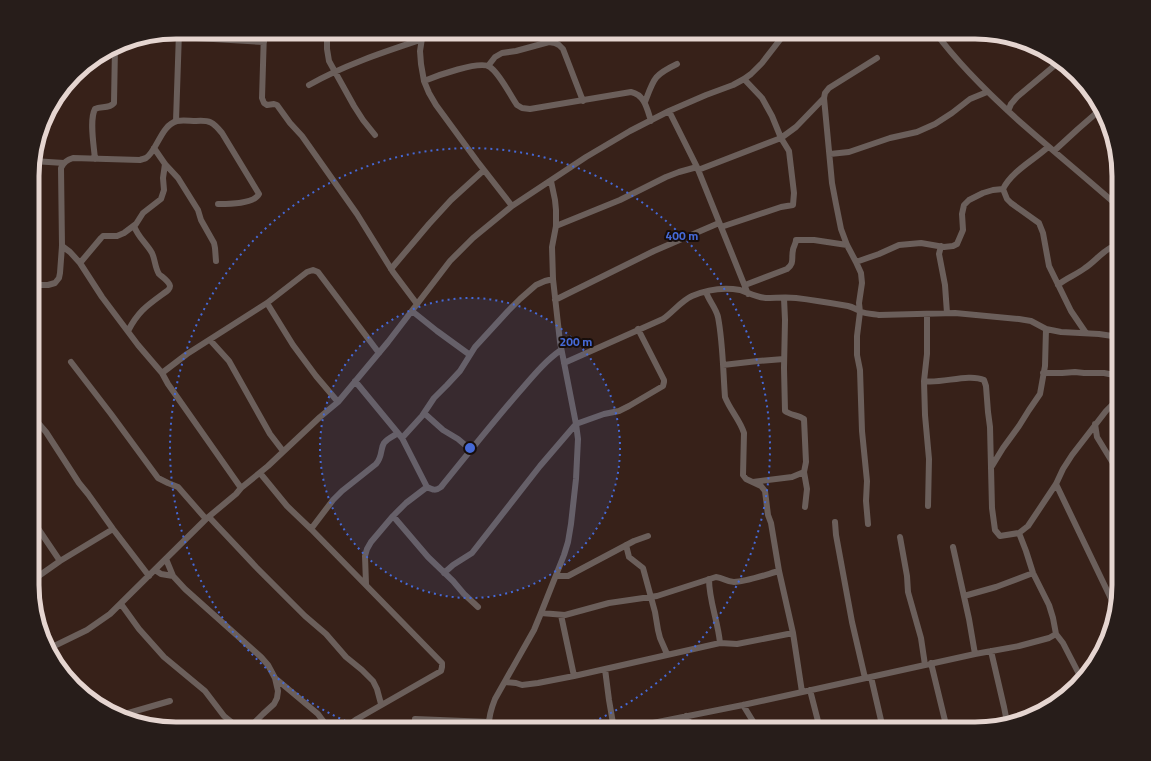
<svg xmlns="http://www.w3.org/2000/svg" width="1151" height="761" viewBox="0 0 1151 761" font-family="'Titillium Web',sans-serif">
<style>
.lines{fill:none;stroke-linecap:round;stroke-linejoin:round}
.minor{stroke:#6b5f5b;stroke-width:6}
.ring{fill:none;stroke:#4569d6;stroke-width:2;stroke-dasharray:2 4}
.rim{fill:none;stroke:#e5d5d0;stroke-width:5}
.centre{fill:#4569d6;stroke:#170d0a;stroke-width:2}
.ring-label{font-size:12px;text-anchor:middle;font-weight:bold;fill:#4569d6;stroke:#170d0a;stroke-width:4;stroke-linejoin:round;paint-order:stroke}
</style>
<rect width="100%" height="100%" fill="#372119"/>
<g class="lines">
<path class="minor" d="M264,32L262,98L264,103L267,105L274,104L277,105L290,123L302,136L357,214L393,272L417,304
M327,32V49L329,61L354,106L363,120L375,135
M423,32L420,51L421,64L424,81L429,93L436,105L477,161L512,206
M935,32C959,65 988,93 1019,121C1052,150 1086,178 1119,207
M179,37L264,42
M488,66L495,57L502,53L516,51L549,42L555,43L559,45L563,49L583,101
M424,81C436,76 480,60 490,67C500,74 510,95 517,105L522,108L530,109L631,92C645,95 647,109 651,121
M309,85C344,65 384,52 423,39
M645,102C654,78 654,75 677,64
M669,111L697,167L748,294
M1008,111L1011,104L1017,97L1060,61
M176,121L179,32
M1048,147C1034,160 1012,171 1003,189L1007,199L1011,203L1039,223L1043,233L1049,266L1071,311L1086,333
M154,148L165,164L178,178L198,210L201,220L214,243L215,248L216,261
M1054,151L1078,129L1101,109
M830,154L849,152L890,138L917,132L935,124L952,113L970,99L987,92
M95,159C94,146 89,120 95,109C101,106 109,109 114,103L115,47
M33,161L64,163
M698,170L781,138L796,127L824,98
M556,226L620,200L666,177L679,172L697,167
M721,227L781,207L793,205L794,193L789,151L781,138L772,116L762,98L744,79
M62,246L70,252L80,263L102,297L138,345L162,373L168,384L241,488
M941,246L939,254L945,285L947,313
M856,262L879,254L899,245L921,243L944,247L953,246L957,244L963,230L962,214L964,205L969,200L983,193L993,190L1003,189
M80,263L101,238L103,236H117L124,233L136,224L143,213L161,199L164,190L163,178L165,164
M391,269L429,224L451,200L484,170
M33,285H48L55,283L59,278L60,273L62,246L61,168C64,162 67,160 73,158L140,160C142,159 144,159 146,158C157,151 161,125 177,121C183,120 190,121 196,121C210,120 213,122 222,133L259,194C254,204 229,204 218,204
M745,285L787,269C795,263 791,258 793,250C793,247 796,244 796,240H814L847,245
M1058,285C1066,278 1076,275 1085,268C1094,262 1100,254 1110,248C1113,247 1116,246 1119,245
M706,292C709,301 716,308 718,317C723,343 723,371 725,397C730,410 740,420 744,433L743,475L746,479L761,486L765,491L768,515L771,523L779,571L793,633L802,692
M784,298L785,320L784,368L785,411C790,415 798,415 804,419L806,462L804,472L807,489L805,507
M555,300L654,251L719,223
M267,303L293,345L316,376L338,402
M412,311L437,331L470,355
M927,314V354L924,381L925,415L929,459L928,506
M128,331C139,310 148,305 167,291C169,289 170,289 170,286C169,281 162,277 159,274C155,268 155,259 152,253C146,243 138,237 134,226
M210,340L229,361L270,434L283,451
M71,362L111,414L158,478L168,483L178,487L206,519
M564,363L663,319C673,312 681,301 692,296C706,290 724,287 740,290C749,293 756,297 766,298C776,298 786,297 796,298C813,300 831,303 848,306C853,307 855,309 860,311C865,314 873,314 879,315L955,313L1019,319L1031,321L1046,329L1061,332L1099,334L1119,337
M723,365L758,361L784,359
M162,373L187,354L267,303L307,272L313,270L318,272L379,353
M1043,373H1062L1075,372L1084,373H1104L1119,376
M355,381L402,438L427,487C433,490 436,491 441,487C467,455 493,422 520,391C533,376 545,361 561,350
M924,381C941,384 969,373 984,380L986,386L988,412L990,427L992,508L995,530L1000,536L1019,533L1028,526L1056,484L1063,469L1072,455L1106,411L1119,398
M424,413L443,430L458,439L471,450
M33,417L46,432L79,483L88,494L113,529L149,576
M1095,424L1097,437L1119,473
M402,438L422,416L434,398L447,385L460,371L475,347L508,311L520,299L536,285L545,281L553,279
M992,466L1003,448L1019,426L1029,410L1040,394L1045,366L1046,329
M260,473L287,506L311,529L442,663V667L441,671L357,719L343,729
M753,482L792,477L804,472
M1056,484L1115,607
M393,516L428,557L453,581L464,594L478,607
M209,517L256,567L305,616L326,634L346,657L362,670L373,681L377,689L381,704
M33,521L60,561
M835,522L836,535L852,622L865,678
M868,524L866,501L867,481L862,431L860,370L857,355V336L860,312L859,303L862,283L861,273L856,262L847,245L841,229L836,204L832,183L824,98L825,93L829,88L877,58
M311,529L333,500L342,491L376,464C383,456 380,449 384,443C388,438 394,436 398,433
M1019,533L1026,551L1033,573L1049,605L1053,618L1056,634L1063,643L1081,678
M900,537L907,576L908,592L921,638L925,665
M626,545L629,557L643,568L655,612L658,630L660,638L667,654
M953,547L969,619L975,654
M166,559L173,576L185,589L261,657L268,665L275,678L318,714L329,729
M155,570L161,574L173,576
M444,573L453,565L472,553L540,466L576,424L604,414L619,411L629,406L663,386L664,382V380L638,329
M556,576H568L634,541L648,536
M709,579C709,601 718,621 720,643
M33,580L60,561L113,529
M366,584L365,556L367,549L371,542L393,516L406,503L427,487
M964,596L996,587L1033,573
M121,604L139,629L164,657L205,691L224,716L240,729
M541,613L565,615L609,603L657,596L716,577C724,578 726,582 734,582C745,582 768,574 779,571
M561,615L574,676
M48,649L87,630L110,614L206,519L236,494L241,488L268,466L320,417L338,402L388,342L450,261L473,238L512,206L586,157L630,131L669,111L706,95L733,85L744,79L751,74L762,63L786,32
M991,651L1004,707L1007,722
M931,663L947,729
M605,669L609,700L614,729
M871,677L883,729
M505,682L516,683L522,685L538,683L574,676L720,643L737,644L793,633
M810,690L820,729
M743,705L754,723L756,729
M118,716L170,701
M686,716L693,729
M415,719L489,722
M248,729L263,714L274,704L277,698L278,691L275,678
M489,729C488,718 491,709 495,699L534,630L541,613L564,555L568,542L571,524L576,479L578,439L576,424L560,342L553,279L552,247L556,226V210L555,200L551,181
M623,729L743,705L975,654L1019,646L1049,638L1056,634"/>
</g>
<circle cx="470" cy="448" r="150" fill="#4569d6" fill-opacity=".12"/>
<g class="ring">
<circle cx="470" cy="448" r="150"/>
<path d="M362 728A300 300 0 1 1 578 728"/>
</g>
<path d="M0 0H1151V761H0ZM176 39H975A137 137 0 0 1 1112 176V585A137 137 0 0 1 975 722H176A137 137 0 0 1 39 585V176A137 137 0 0 1 176 39Z" fill="#271d1a" fill-rule="evenodd"/>
<path class="rim" d="M176 39H975A137 137 0 0 1 1112 176V585A137 137 0 0 1 975 722H176A137 137 0 0 1 39 585V176A137 137 0 0 1 176 39Z"/>
<circle cx="470" cy="448" r="6" class="centre"/>
<g class="ring-label">
<text x="682" y="240">400 m</text>
<text x="576" y="346">200 m</text>
</g>
</svg>
